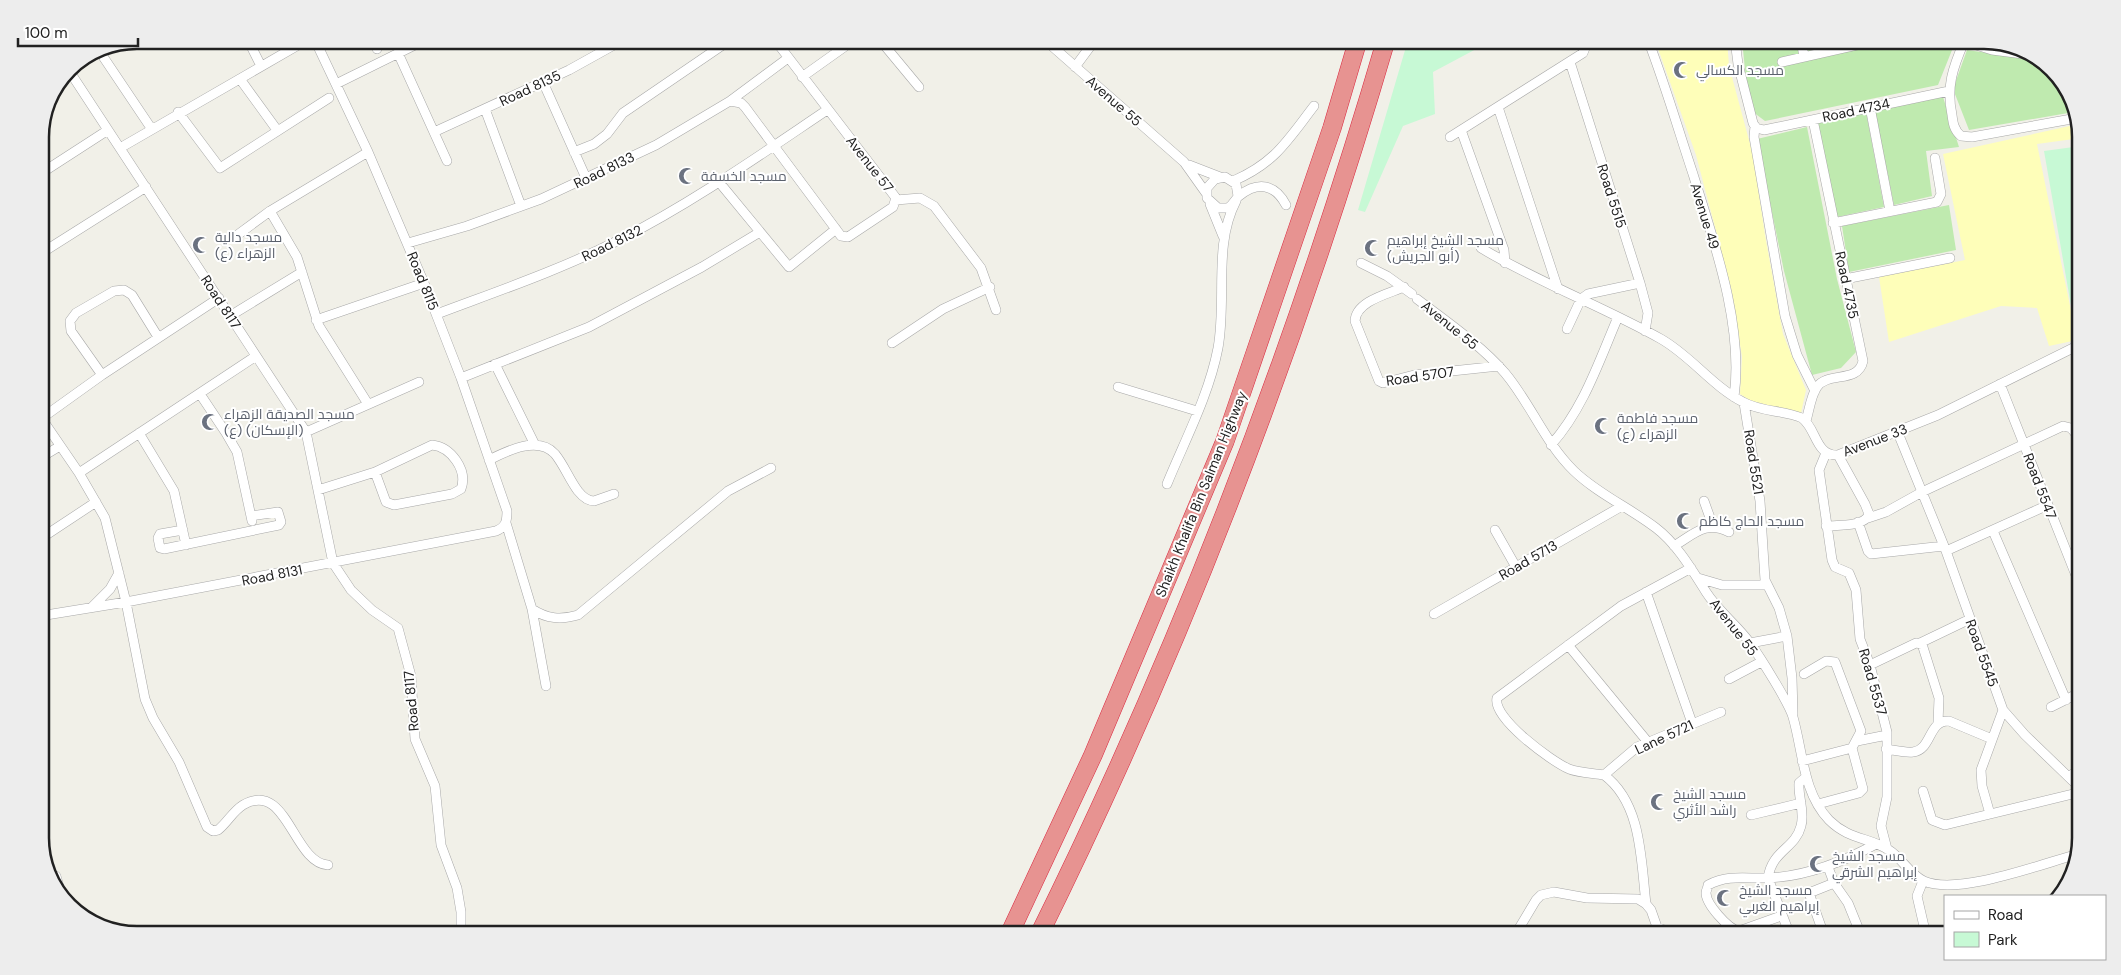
<svg xmlns="http://www.w3.org/2000/svg" width="2121" height="975" viewBox="0 0 2121 975" font-family="'DM Sans',Cairo,sans-serif">
<style>
.grass{fill:#bfeaaf}
.sand{fill:#fefeb9}
.park{fill:#c7f9d5}
.lines{fill:none;stroke-linecap:round;stroke-linejoin:round}
.minor-casing{stroke:#a8a8a8;stroke-width:10}
.motorway-casing{stroke:#da2a41;stroke-width:19}
.minor{stroke:#fff;stroke-width:9}
.motorway{stroke:#e79391;stroke-width:18}
.labels{text-anchor:middle;stroke-width:4;stroke-linejoin:round;paint-order:stroke}
.worship-label{font-size:14px;fill:#5b616d;stroke:#fff;text-anchor:start}
.street-label{font-size:14px;fill:#212121;stroke:#fff}
.rim{fill:none;stroke:#212121;stroke-width:2.5}
</style>
<rect width="100%" height="100%" fill="#f1f0e8"/>
<path class="grass" d="M1742,40H1945L1954,45L1938,85L1765,121L1749,109Z
M1967,50L2037,60L2065,83L2074,112L1969,130L1953,89Z
M1943,97L1959,147L1926,151L1932,196L1894,205L1874,107Z
M1866,112L1884,207L1837,217L1818,123Z
M1807,127L1837,279L1856,352L1841,368L1812,375L1784,271L1757,139Z
M1949,205L1956,250L1849,272L1842,226Z"/>
<path class="sand" d="M1655,40H1727L1729,66L1753,155L1765,235L1783,334L1806,390L1801,413L1751,401L1740,394L1742,357L1731,288L1696,155Z
M2079,124L2081,138L2037,144L2077,340L2049,346L2037,308L2001,306L1889,342L1879,277L1965,260L1943,154Z"/>
<path class="park" d="M1408,40H1493L1433,72L1435,114L1403,126L1365,212L1358,210Z
M2081,146V338L2077,340L2044,151Z"/>
<g class="lines">
<g class="minor-casing">
<path id="minor" d="M248,40L261,66
M374,40L377,49
M880,40L919,87
M1045,40L1184,162L1206,193
M1648,40C1665,84 1678,129 1693,174C1714,242 1744,326 1734,397
M1735,40L1738,64L1753,123L1756,128L1764,130L1949,91
M1801,40L1804,57
M1960,40L1992,50L2031,55
M1964,42C1953,67 1946,87 1952,115C1953,123 1954,130 1961,136L1972,137L2077,118
M100,47L104,58L151,128
M398,53L447,161
M1570,62L1640,283L1648,313L1645,331
M1782,62L1879,40
M1075,67L1095,40
M68,69L306,432L333,563L351,590L372,610L398,628L411,676L415,739L435,786L441,845L457,888L461,912V935
M802,77L854,40
M240,79L277,130
M543,82L586,178
M336,84L425,40
M730,101L788,58
M1498,107L1558,289
M1870,107L1890,211
M485,109L521,206
M178,112L220,168L329,98
M1755,126L1754,137L1785,316L1797,355L1815,391
M1461,130L1504,250L1505,263
M434,132L569,70L623,40
M1450,137L1583,53L1585,48L1582,40
M120,148L307,40
M574,152L594,144L607,134L623,113L730,40
M1189,165L1220,177
M40,174L108,130
M1233,181C1275,163 1287,141 1314,106
M719,182L789,267L836,229
M1238,196L1236,184L1225,177L1215,179L1207,188V198L1218,208H1228C1234,204 1235,199 1239,196C1258,181 1275,184 1286,205
M896,200L920,198L934,206L981,268L996,310
M1210,204L1223,236
M270,211L297,257L319,326L368,404
M1833,223L1937,202L1941,194L1935,158
M236,236L270,211L368,152
M408,243L467,226L541,199L656,145L730,101L741,103L745,107L841,236L848,237L893,207L896,198L775,40
M1481,248C1539,283 1602,306 1661,339C1691,356 1712,386 1743,402C1761,412 1783,410 1802,418C1817,429 1815,456 1838,455L1938,415L2081,344
M40,254L146,187
M1361,263L1387,276L1412,294
M1845,279L1950,258
M1404,287C1388,294 1356,301 1355,321L1379,381L1383,383L1414,375L1499,366
M1417,299C1446,321 1482,346 1505,373C1531,404 1545,443 1574,471C1598,494 1630,508 1656,528C1677,544 1692,570 1706,592C1718,611 1737,625 1750,643C1760,657 1789,703 1793,717C1803,752 1803,793 1829,820C1849,840 1869,837 1889,850C1902,858 1909,874 1924,881C1958,896 2041,864 2078,854
M437,314C498,291 560,270 619,240C692,203 760,155 827,110
M230,316L302,272
M316,320L424,283
M1567,329L1581,299L1588,294L1640,283
M892,343L943,309L990,287
M495,364L535,445
M102,375L71,331L70,321L76,313L114,291L124,290L132,295L158,337
M461,378L589,327L702,267L760,232
M2000,384L2081,588
M1118,387L1197,411
M200,394L226,433L237,452L252,521
M1744,403L1760,501L1765,580L1779,608L1787,636L1792,678L1793,714
M40,416L79,473L105,518L126,602L145,699L153,718L179,762L207,827L213,831L218,830C227,823 233,811 243,805C287,779 293,863 328,865
M42,418L102,375L219,298
M1806,421C1809,411 1811,395 1817,387C1828,371 1858,384 1863,361L1813,120
M306,432L419,382
M139,433L174,491L186,545
M1898,433L1946,551L2003,710L2025,735L2081,789
M432,445C451,447 468,470 461,489L452,494L394,505L386,502L375,472Z
M1551,445C1584,408 1599,361 1618,317
M1826,453L1819,470L1832,560L1835,567L1849,573L1856,590L1860,639L1870,665L1887,732V797L1881,826L1887,849
M40,458L60,446
M489,460C507,451 538,435 555,454C564,465 569,479 578,491C582,496 587,501 594,501L614,494
M79,473L256,356
M1167,484C1185,440 1209,395 1218,348C1227,299 1213,245 1236,201
M318,490L375,472
M1704,501L1713,526
M1868,518L1886,512L1922,492L2063,426L2071,428L2081,440
M1858,522L1868,551L1871,554L1944,546
M506,523L532,609L546,686
M1826,526C1838,525 1865,527 1869,514L1865,504L1838,455
M183,530L160,534L158,538L160,548L164,549L279,525L281,522L278,512L251,516
M1495,530L1516,567
M1993,531L2066,700
M40,539L96,502
M1674,546C1694,534 1706,520 1729,532
M1946,551L2048,505
M1698,578L1722,585H1766
M1646,592L1692,723
M92,607L110,589L119,573
M532,609C547,619 561,620 578,615L728,491L771,468
M1434,614L1622,506
M40,616L126,602L496,531C506,527 507,521 507,511L461,378L424,283L368,152L315,40
M1750,643L1787,636
M1920,643L1970,619
M1568,645L1647,741
M1870,665L1916,643L1922,644L1939,698L1938,723
M1804,674L1826,661L1835,662L1861,731L1852,748L1863,789L1859,793L1818,804
M1729,679L1761,662
M2051,707L2081,692
M1857,741L1887,735
M1886,749C1894,750 1905,753 1913,752C1932,750 1928,720 1949,721L1992,739
M1802,761L1852,748
M1604,775C1592,773 1580,773 1569,769C1551,761 1492,718 1497,698L1621,606L1691,568
M2070,776L2081,768
M1923,791L1932,820L1945,825L2081,792
M1990,814L1982,786L1981,770L2003,710
M1751,815L1801,803
M1828,867L1834,883L1848,903L1861,935
M56,876L62,897
M1923,881L1917,896L1926,935
M1646,904C1641,861 1642,803 1604,775L1637,747L1721,712
M1781,916L1739,931C1728,929 1706,904 1706,893C1706,890 1708,888 1708,885C1729,874 1747,879 1769,878C1807,876 1843,862 1876,844
M1515,935L1536,900L1541,895L1554,892L1587,898L1638,899L1646,904L1651,910L1657,927L1676,935
M1790,935L1768,878C1772,850 1795,849 1801,826C1805,812 1798,797 1799,783L1806,777
M1824,935L1809,893L1834,883"/>
</g>
<g class="motorway-casing">
<path id="motorway" d="M1009,935L1093,755L1225,441L1332,128L1358,40
M1039,935C1181,648 1296,347 1386,40"/>
</g>
<use href="#minor" class="minor"/>
<use href="#motorway" class="motorway"/>
</g>
<defs>
<g id="mosque-bare" transform="scale(1.35)"><path d="M3.5-4.9A6 6 0 1 0 3.5 4.9A5 5 0 1 1 3.5-4.9Z" fill="#6b7280" stroke="#fff" stroke-width="2.5" paint-order="stroke"/></g>
</defs>
<g fill-rule="evenodd">
<use href="#mosque-bare" x="1682" y="70"/>
<use href="#mosque-bare" x="687" y="176"/>
<use href="#mosque-bare" x="201" y="245"/>
<use href="#mosque-bare" x="1373" y="248"/>
<use href="#mosque-bare" x="210" y="422"/>
<use href="#mosque-bare" x="1603" y="426"/>
<use href="#mosque-bare" x="1685" y="521"/>
<use href="#mosque-bare" x="1659" y="802"/>
<use href="#mosque-bare" x="1818" y="864"/>
<use href="#mosque-bare" x="1725" y="898"/>
</g>
<g class="labels">
<g class="worship-label">
<text x="1696" y="75">مسجد الكسالي</text>
<text x="701" y="181">مسجد الخسفة</text>
<text x="215" y="242">مسجد دالية<tspan x="215" dy="16">الزهراء (ع)</tspan></text>
<text x="1387" y="245">مسجد الشيخ إبراهيم<tspan x="1387" dy="16">(أبو الجريش)</tspan></text>
<text x="224" y="419">مسجد الصديقة الزهراء<tspan x="224" dy="16">(ع) (الإسكان)</tspan></text>
<text x="1617" y="423">مسجد فاطمة<tspan x="1617" dy="16">الزهراء (ع)</tspan></text>
<text x="1699" y="526">مسجد الحاج كاظم</text>
<text x="1673" y="799">مسجد الشيخ<tspan x="1673" dy="16">راشد الأثري</tspan></text>
<text x="1832" y="861">مسجد الشيخ<tspan x="1832" dy="16">إبراهيم الشرقي</tspan></text>
<text x="1739" y="895">مسجد الشيخ<tspan x="1739" dy="16">إبراهيم الغربي</tspan></text>
</g>
<g class="street-label">
<text transform="translate(530 88) rotate(-25)" y="5">Road 8135</text>
<text transform="translate(1114 101) rotate(41)" y="5">Avenue 55</text>
<text transform="translate(1856 110) rotate(-12)" y="5">Road 4734</text>
<text transform="translate(870 164) rotate(52)" y="5">Avenue 57</text>
<text transform="translate(604 170) rotate(-26)" y="5">Road 8133</text>
<text transform="translate(1612 196) rotate(72)" y="5">Road 5515</text>
<text transform="translate(1705 216) rotate(73)" y="5">Avenue 49</text>
<text transform="translate(612 243) rotate(-26)" y="5">Road 8132</text>
<text transform="translate(423 281) rotate(68)" y="5">Road 8115</text>
<text transform="translate(1847 285) rotate(78)" y="5">Road 4735</text>
<text transform="translate(221 302) rotate(57)" y="5">Road 8117</text>
<text transform="translate(1450 325) rotate(39)" y="5">Avenue 55</text>
<text transform="translate(1420 376) rotate(-8)" y="5">Road 5707</text>
<text transform="translate(1875 440) rotate(-21)" y="5">Avenue 33</text>
<text transform="translate(1754 462) rotate(81)" y="5">Road 5521</text>
<text transform="translate(2040 486) rotate(69)" y="5">Road 5547</text>
<text transform="translate(1201 494) rotate(-68)" y="5">Shaikh Khalifa Bin Salman Highway</text>
<text transform="translate(1528 560) rotate(-30)" y="5">Road 5713</text>
<text transform="translate(272 575) rotate(-11)" y="5">Road 8131</text>
<text transform="translate(1734 627) rotate(52)" y="5">Avenue 55</text>
<text transform="translate(1982 653) rotate(70)" y="5">Road 5545</text>
<text transform="translate(1873 682) rotate(74)" y="5">Road 5537</text>
<text transform="translate(411 701) rotate(-95)" y="5">Road 8117</text>
<text transform="translate(1664 737) rotate(-25)" y="5">Lane 5721</text>
</g>
</g>
<path d="M0 0H2121V975H0ZM137 49H1984A88 88 0 0 1 2072 137V838A88 88 0 0 1 1984 926H137A88 88 0 0 1 49 838V137A88 88 0 0 1 137 49Z" fill="#ededed" fill-rule="evenodd"/>
<path class="rim" d="M137 49H1984A88 88 0 0 1 2072 137V838A88 88 0 0 1 1984 926H137A88 88 0 0 1 49 838V137A88 88 0 0 1 137 49Z"/>
<rect x="1944" y="895" width="162" height="65" fill="#ffffff" stroke="#a6a6a6"/>
<rect x="1954" y="911" width="25" height="8" fill="#ffffff" stroke="#a6a6a6"/>
<text x="1988" y="920" font-size="15" fill="#212121">Road</text>
<rect x="1954" y="932" width="25" height="15" fill="#c7f9d5" stroke="#a6a6a6"/>
<text x="1988" y="945" font-size="15" fill="#212121">Park</text>
<path d="M18 38v8h120v-8" fill="none" stroke="#212121" stroke-width="2.5"/>
<text x="25" y="38" font-size="15" fill="#212121" stroke="#ffffff" stroke-width="4" paint-order="stroke">100 m</text>
</svg>
